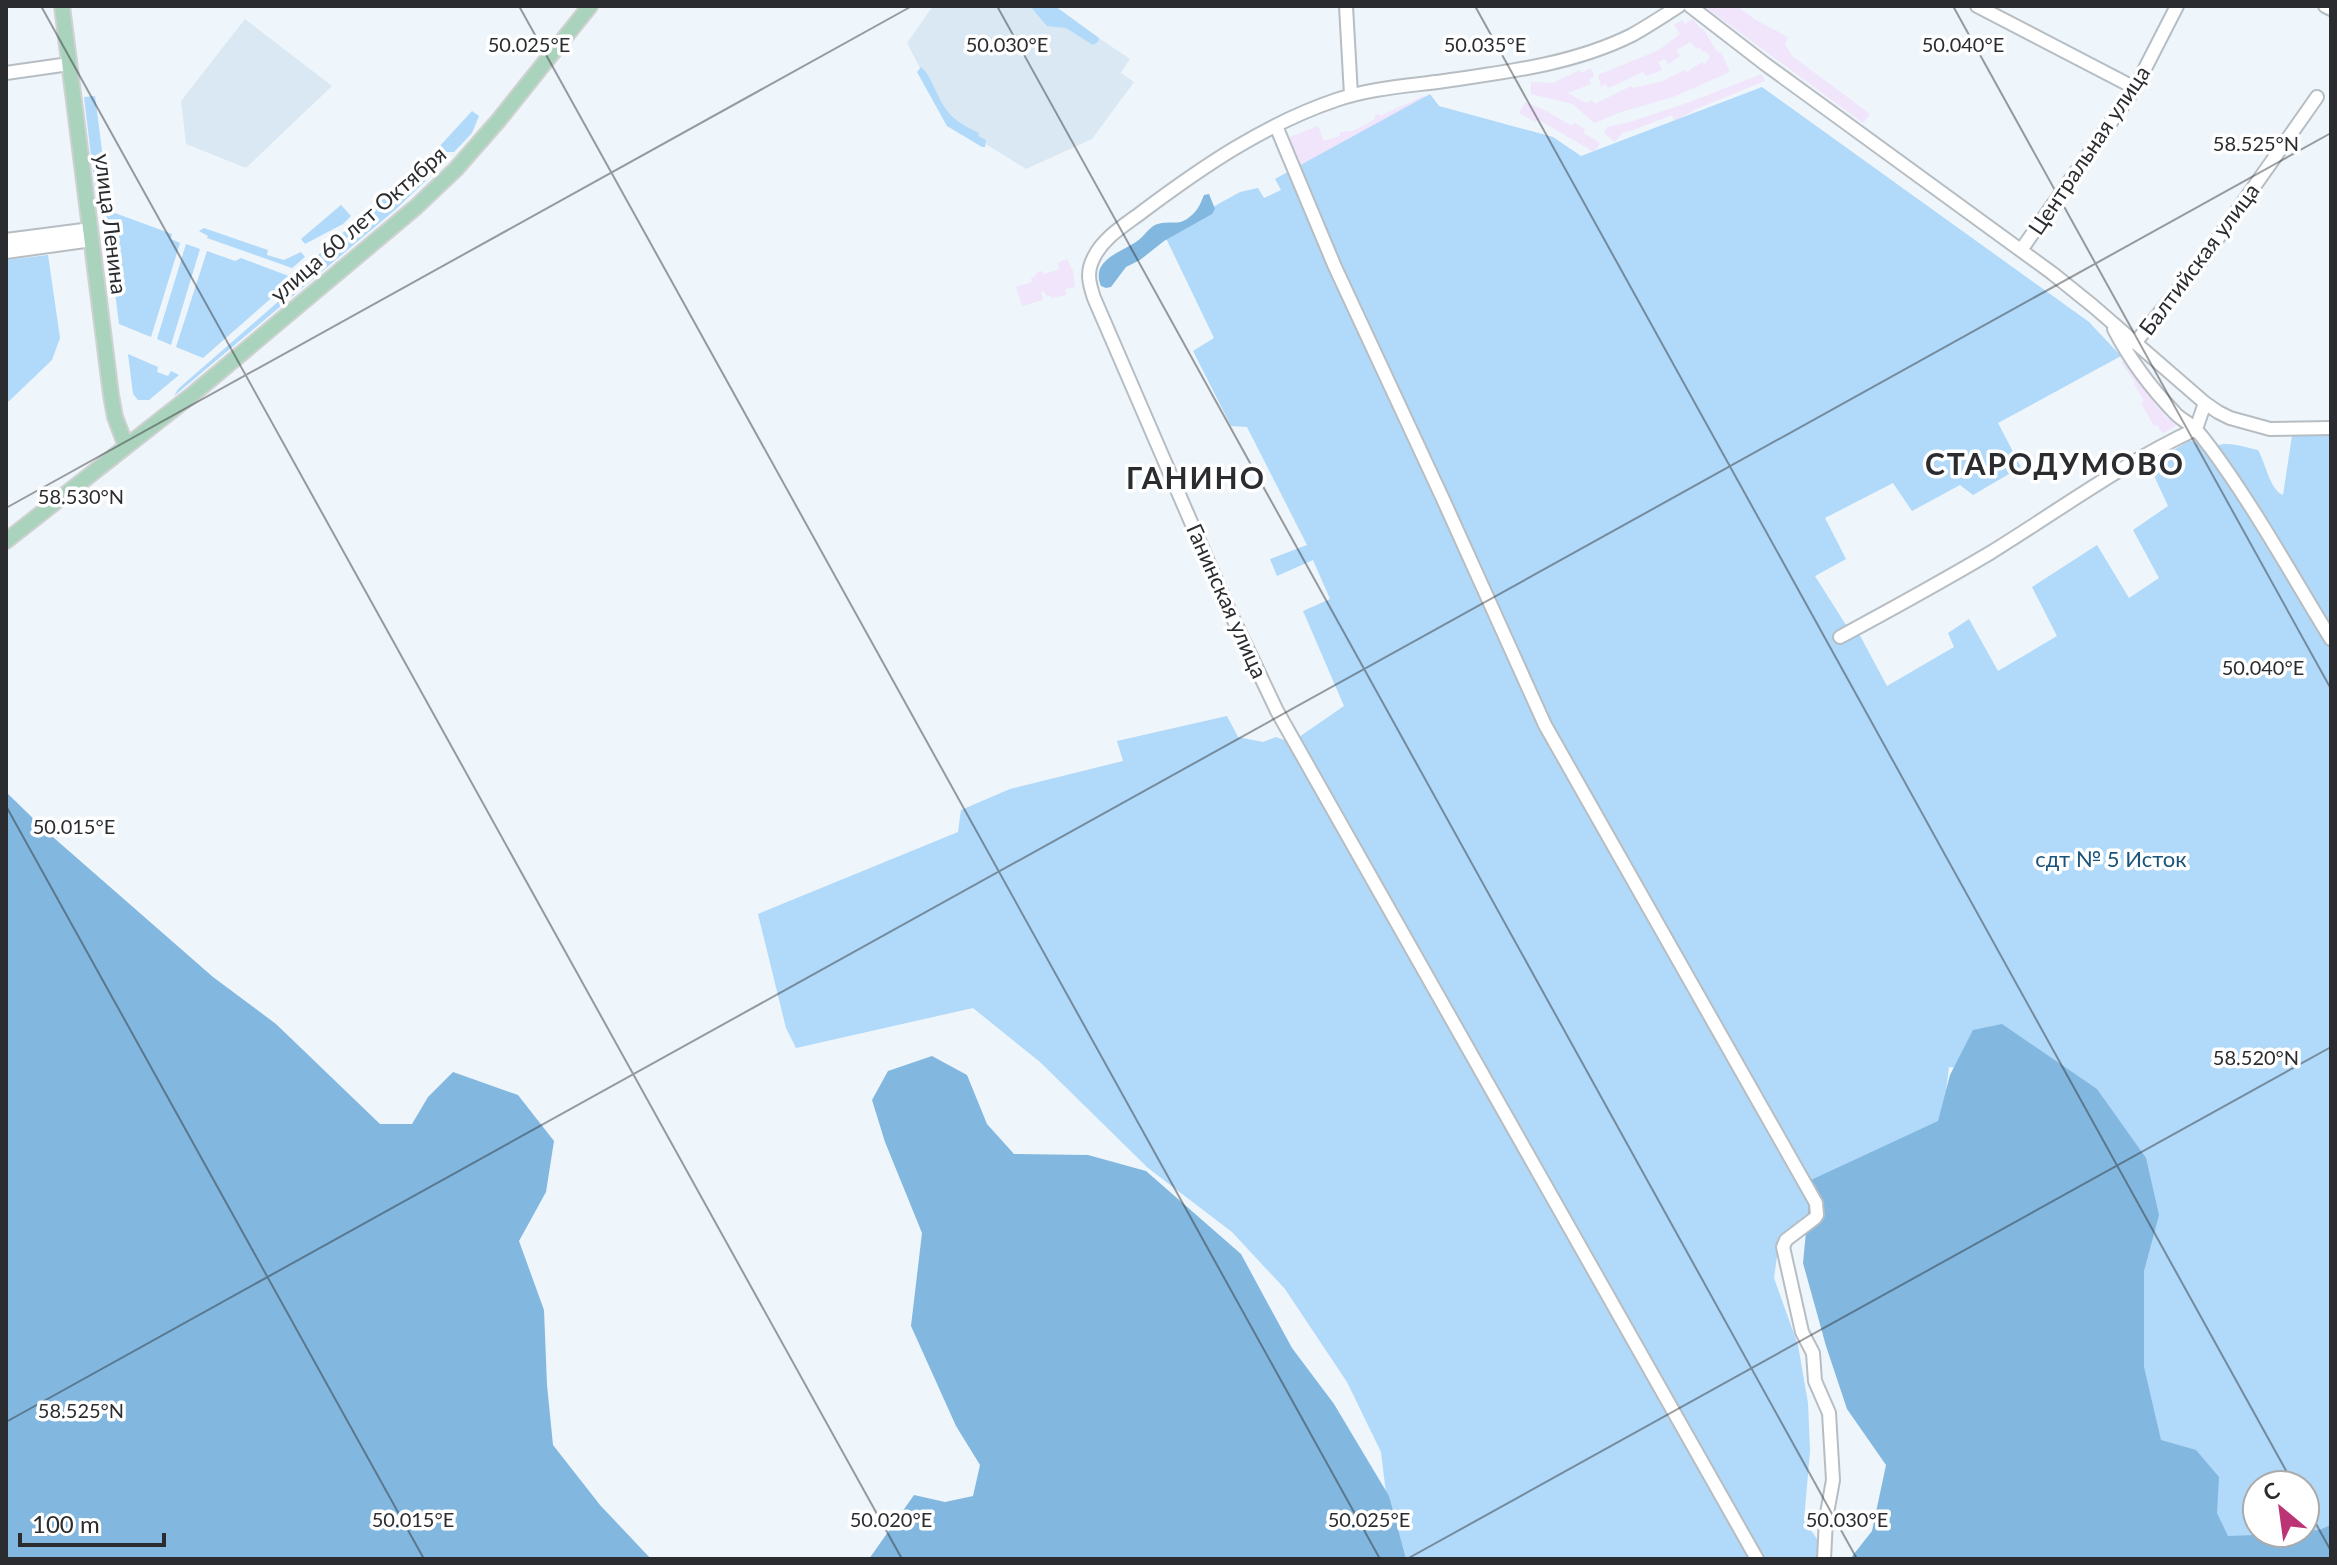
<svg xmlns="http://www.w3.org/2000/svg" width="2337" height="1565" viewBox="0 0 2337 1565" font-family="Lato,sans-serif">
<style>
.industrial{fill:#f0e5fa}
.built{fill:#dae8f3}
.green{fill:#b1d9f9}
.forest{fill:#82b7df}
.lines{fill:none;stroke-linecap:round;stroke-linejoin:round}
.minor-casing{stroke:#b7bec3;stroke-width:16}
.major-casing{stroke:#d0d1d1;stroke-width:18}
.minor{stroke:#fff;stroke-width:12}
.major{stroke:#a9d3bc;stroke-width:14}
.ticks{fill:none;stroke:#2a2c2f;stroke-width:2;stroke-opacity:0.45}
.labels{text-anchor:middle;stroke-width:7;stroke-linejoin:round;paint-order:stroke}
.street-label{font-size:22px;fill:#2a2c2f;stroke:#fff}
.park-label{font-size:22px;fill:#18547b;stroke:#fff}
.district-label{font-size:30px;font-weight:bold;letter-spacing:2px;fill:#2a2c2f;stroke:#fff}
.ticks-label{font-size:20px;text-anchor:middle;fill:#2a2c2f;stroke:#fff;stroke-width:7;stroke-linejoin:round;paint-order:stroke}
</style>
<rect width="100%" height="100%" fill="#eef5fb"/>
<path class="industrial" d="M1737,6L1754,19L1788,37L1785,44L1792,56L1870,114L1863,123L1705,7Z
M1693,19L1699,27L1703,29L1718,53L1721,52L1730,72L1673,97L1621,112L1594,123L1573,104L1531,94V82L1553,83L1580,70L1582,73L1591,68L1594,76L1589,79L1591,84L1568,93L1586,103L1592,100L1595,104L1631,86L1633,88L1660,82L1685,70L1687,72L1702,62L1704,65L1710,57L1706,51L1703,52L1699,47L1697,49L1691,42L1676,50L1680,56L1668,64L1665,59L1658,62L1662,70L1646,76L1643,72L1608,88L1606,84L1601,86L1598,75L1659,50L1680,34L1674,25L1682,20L1685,24Z
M1762,74L1765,81L1696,109L1675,121L1672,115L1628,132H1623L1615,142L1604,133L1607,127L1630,122L1684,104Z
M1423,96L1427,101L1355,140L1342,142L1336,149L1298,166L1287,138L1318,126L1324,141L1340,136V132L1353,131L1375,119L1374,116L1379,114L1380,116Z
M1525,102L1546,111L1572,126L1574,123L1585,129L1584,133L1600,143L1594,152L1539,120L1536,122L1519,113Z
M1067,259L1073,271L1075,287L1065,289L1066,295L1051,298L1050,295L1046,296L1044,291L1041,292L1043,300L1022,306L1016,287L1032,282L1031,278L1036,276V273L1042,271L1044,274L1060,269L1057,263Z
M2125,360L2158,408L2161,407L2166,417L2177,425L2163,434L2157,425L2154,426L2141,403L2144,401L2134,384L2135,382L2121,362Z"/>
<path class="built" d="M933,6H1051L1130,59L1121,73L1134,82L1092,139L1026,169L947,120L907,43Z
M245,19L332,86L246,168L186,144L181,101Z"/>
<path class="green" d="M1030,6H1055L1099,38L1098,42L1093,45L1066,28L1047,26Z
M921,67C928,73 931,81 935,89C946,114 954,121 979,133L978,136L986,140L985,147H982L947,126L917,72Z
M1762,87L2089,322L2121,356L1998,423L2021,467L1973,495L1960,485L1912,511L1893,483L1825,518L1846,559L1815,576L1851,633L1858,632L1887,686L1954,647L1948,633L1969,619L1998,671L2057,636L2032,587L2097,545L2129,598L2159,578L2133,530L2168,506L2149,465L2190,440L2210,450C2223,438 2242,447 2258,450C2266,464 2270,490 2283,495L2293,429L2331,426V1559L2305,1533V1485H2257V1533H2286L2208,1554L1977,1070L1949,1067L1933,1193L1831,1204L1779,1242L1774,1278L1798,1345L1808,1403L1810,1451L1804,1520L1821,1545L1819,1559H1394L1381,1452L1347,1382L1285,1289L1232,1232L1148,1168L1040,1062L973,1008L796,1048L786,1028L758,914L958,832L961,810L1010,789L1123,761L1117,741L1227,716L1238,737L1263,742L1276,737L1284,740L1299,737L1344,706L1303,611L1330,599L1313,560L1277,576L1270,559L1307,545L1247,427L1231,426L1193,351L1214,338L1164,234L1240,192L1258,188L1264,198L1281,190L1275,179L1430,94L1439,106L1553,137L1581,156Z
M95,96L109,205L97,206L84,97Z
M472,111L479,116L472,133L454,152H446L438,148Z
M431,154L438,160V169L395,210L174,396L178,389L303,280L298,273Z
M341,205L351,216L343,224L305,244L301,239Z
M112,212L172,234L171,239L180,243L151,337L119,324L105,213Z
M204,228L268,250L267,255L284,260L301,252L305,257L292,268L207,238L208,236L199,231Z
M186,244L200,249L171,345L157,339Z
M207,251L235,261L241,258L294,278L203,358L176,347Z
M48,255L60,338L52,360L6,404V260Z
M128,354L158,367L157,372L168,376L171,371L179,375L149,400H138L133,394Z"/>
<path class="forest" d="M1209,194L1215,209L1212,214L1164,241L1140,260L1126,267L1111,287L1106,288L1101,286C1089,257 1127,252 1142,237C1148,231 1152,224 1162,223C1171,221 1178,225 1187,219C1197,212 1200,205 1204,195Z
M6,792L46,831L213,977L276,1024L380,1124H412L428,1097L453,1072L518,1095L554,1141L546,1192L519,1241L544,1310L547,1385L553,1445L600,1505L651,1559H6Z
M2002,1024L2097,1089L2146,1158L2159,1215L2144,1271V1367L2161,1440L2196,1450L2219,1477L2217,1513L2228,1536L2305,1533V1531L2319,1530L2331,1525V1559H1850L1872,1531L1886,1465L1847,1409L1826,1346L1803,1263L1811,1180L1938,1121L1950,1075L1973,1030Z
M932,1056L967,1075L987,1124L1014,1154L1088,1155L1146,1171L1241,1254L1292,1348L1334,1404L1389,1496L1406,1559H869L914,1495L945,1502L973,1496L980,1465L956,1426L911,1326L922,1233L885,1142L872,1100L888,1071Z"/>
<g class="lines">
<g class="minor-casing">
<path id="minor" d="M1346,6L1351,95
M1679,6C1663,16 1648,26 1632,35C1574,64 1507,72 1444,81C1408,86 1371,88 1336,100C1265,124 1202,167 1142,212C1125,225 1104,237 1094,257C1086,272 1089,283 1094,298L1229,610L1277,711L1757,1559
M1690,6L1765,64L2052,273L2093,306L2205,403L2218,412L2230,418L2270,429L2331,428
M1977,6L2135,88
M2325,6L2331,9
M6,73L69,64
M1276,126L1335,267L1442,497L1545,725L1816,1203L1817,1215L1815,1218L1786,1240L1783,1247L1802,1332L1813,1353L1815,1381L1829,1413L1833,1480L1826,1519L1824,1559
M6,240L91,229
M2021,250L2135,88L2177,6
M6,252L92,240
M2114,329C2130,360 2151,388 2175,413C2180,419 2188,422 2194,428C2200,433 2205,441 2210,447C2255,508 2291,574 2331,639
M2135,343L2204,258L2317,97
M1840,637C1890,610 1941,582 1990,553C2058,511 2123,463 2196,429L2205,403"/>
</g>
<g class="major-casing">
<path id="major" d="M62,6L111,395L115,417L126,446
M6,541L193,394L416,207L456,169L498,121L590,6"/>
</g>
<use href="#minor" class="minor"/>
<use href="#major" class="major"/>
</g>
<path class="ticks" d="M41,6L902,1559M519,6L1380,1559M997,6L1857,1559M1475,6L2294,1485M1953,6L2331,689M6,508L912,6M6,806L424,1559M6,1422L2331,133M2305,1504L2331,1551M1407,1559L2331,1047"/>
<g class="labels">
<g class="street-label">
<text transform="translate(2089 150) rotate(-56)" y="8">Центральная улица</text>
<text transform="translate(111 224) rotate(83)" y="8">улица Ленина</text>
<text transform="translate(358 224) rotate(-41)" y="8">улица 60 лет Октября</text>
<text transform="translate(2199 259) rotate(-53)" y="8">Балтийская улица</text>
<text transform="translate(1227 601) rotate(66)" y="8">Ганинская улица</text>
</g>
<g class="park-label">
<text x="2111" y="867">сдт № 5 Исток</text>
</g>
<g class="district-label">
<text x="2055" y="475">СТАРОДУМОВО</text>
<text x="1196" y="489">ГАНИНО</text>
</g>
</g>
<g class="ticks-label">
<text x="529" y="52">50.025°E</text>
<text x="1007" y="52">50.030°E</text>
<text x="1485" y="52">50.035°E</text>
<text x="1963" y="52">50.040°E</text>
<text x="2256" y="151">58.525°N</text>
<text x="81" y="504">58.530°N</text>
<text x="2263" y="675">50.040°E</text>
<text x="74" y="834">50.015°E</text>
<text x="2256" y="1065">58.520°N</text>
<text x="81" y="1418">58.525°N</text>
<text x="413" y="1527">50.015°E</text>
<text x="891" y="1527">50.020°E</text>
<text x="1369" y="1527">50.025°E</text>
<text x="1847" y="1527">50.030°E</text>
</g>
<rect width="2337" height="1565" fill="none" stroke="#2a2c2f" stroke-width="16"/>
<g transform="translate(2281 1509) rotate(331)"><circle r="38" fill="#ffffff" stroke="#aaabac" stroke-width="2"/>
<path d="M0-6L14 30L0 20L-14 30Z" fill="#ba3476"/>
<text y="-12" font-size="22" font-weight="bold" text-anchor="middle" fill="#2a2c2f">С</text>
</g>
<path d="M20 1533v12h144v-12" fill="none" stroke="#2a2c2f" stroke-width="4"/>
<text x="32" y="1533" font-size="24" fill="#2a2c2f" stroke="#ffffff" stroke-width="6" paint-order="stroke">100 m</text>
</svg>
